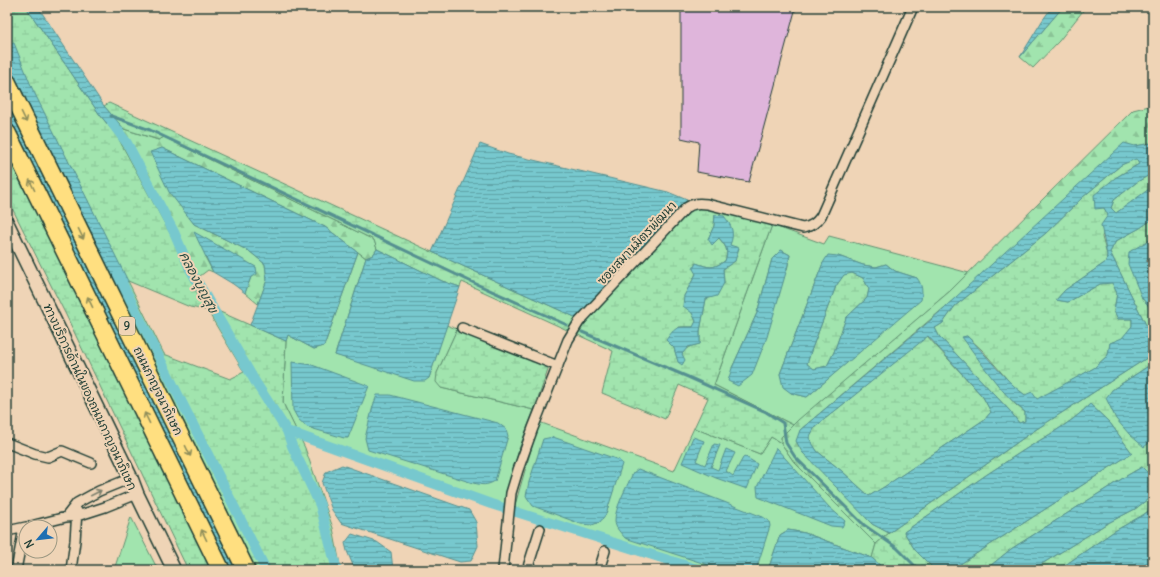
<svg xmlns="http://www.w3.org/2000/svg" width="1160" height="577" viewBox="0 0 1160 577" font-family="Delius,'Playpen Sans Thai',sans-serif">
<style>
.grass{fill:#a1e4ae;stroke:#609071;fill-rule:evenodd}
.forest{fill:url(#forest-firs);stroke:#609071}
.wetland{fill:url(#wetland-marsh);stroke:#609071;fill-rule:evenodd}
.water{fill:url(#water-rules);stroke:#549090;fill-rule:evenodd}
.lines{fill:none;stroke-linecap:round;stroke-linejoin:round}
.stream{stroke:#549090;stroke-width:3}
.canal{stroke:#77c8ce;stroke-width:10}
.building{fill:#dfb5db;stroke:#1f3d34}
.minor-casing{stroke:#1f3d34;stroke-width:12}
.secondary-casing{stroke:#1f3d34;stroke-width:16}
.motorway-casing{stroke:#1f3d34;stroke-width:20}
.minor{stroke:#efd4b6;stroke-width:9}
.secondary{stroke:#efd4b6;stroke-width:13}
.motorway{stroke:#ffdf80;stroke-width:17}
.oneway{stroke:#8f8e5a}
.oneway2{stroke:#7d816e}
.labels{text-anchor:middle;stroke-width:4;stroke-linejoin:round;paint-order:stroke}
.shield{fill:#efd4b6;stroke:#5d6a5b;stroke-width:1}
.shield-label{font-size:11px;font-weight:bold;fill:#1f3d34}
.street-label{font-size:12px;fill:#1f3d34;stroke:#efd4b6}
.water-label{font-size:13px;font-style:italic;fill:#284b43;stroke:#efd4b6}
</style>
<defs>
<pattern id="forest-firs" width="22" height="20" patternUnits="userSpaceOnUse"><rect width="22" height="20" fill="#a1e4ae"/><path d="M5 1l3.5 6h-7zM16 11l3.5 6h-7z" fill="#8ac496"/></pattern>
<pattern id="wetland-marsh" width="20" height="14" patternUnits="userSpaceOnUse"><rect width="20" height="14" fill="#a1e4ae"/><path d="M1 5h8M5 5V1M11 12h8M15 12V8" fill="none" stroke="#8ac496"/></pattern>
<pattern id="water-rules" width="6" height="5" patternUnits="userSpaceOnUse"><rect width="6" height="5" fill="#77c8ce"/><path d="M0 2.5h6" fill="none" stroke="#61a4a8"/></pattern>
</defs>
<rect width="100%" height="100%" fill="#efd4b6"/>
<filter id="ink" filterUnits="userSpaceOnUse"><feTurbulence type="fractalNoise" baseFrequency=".025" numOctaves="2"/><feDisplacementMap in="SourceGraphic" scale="8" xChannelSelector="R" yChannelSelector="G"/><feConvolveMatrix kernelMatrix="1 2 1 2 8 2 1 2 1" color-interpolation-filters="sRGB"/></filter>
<g filter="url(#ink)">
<path class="grass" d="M772,225L824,244L829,236L969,273L950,291L793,425L714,385ZM781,250L790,255L787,270L732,368L757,313L772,259ZM838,256L863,265L876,267L886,264L895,271L917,278L850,360L807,397L791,393L780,374L823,263Z
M358,252L366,258L335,355L429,378L446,325L457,329L437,373L441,388L534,410L519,449L503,511L301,440L283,403L286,341L288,335L314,349L324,346Z
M539,422L674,471L694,428L760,454L771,437L781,443L794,462L876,544L872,558L805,533L788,530L780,535L768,570H686L519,516L515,505Z
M131,517L158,570H114Z"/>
<path class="forest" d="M1063,7H1086L1059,41L1033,68L1020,57Z
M1153,105V143L1135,146L800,430L872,524L889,533L876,544L794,462L781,443V437L798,420L950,291L1133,110Z
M124,129L158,140L164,137L374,240L377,249L373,255L366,258L325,227L162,148L151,153L194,224L249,251L265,264L267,280L258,304L245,293L251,277L205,257L213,272L208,270L192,282L173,239L117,136Z"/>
<path class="wetland" d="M7,7H26L100,115L117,136L173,239L205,310L190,307L128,281L164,354L230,379L244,372L207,310L218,311L286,341L283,403L305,448L333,528L341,570H188L66,315L7,198Z
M109,103L432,252L577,318L690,208L701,207L772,225L714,385L793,425L781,437V443L771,437L760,454L694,428L708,398L679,385L665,419L602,393L613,351L462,282L460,287L442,281L377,249L374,240L164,137L159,140L124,129L104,106ZM715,215L729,245L735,261L723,269L724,283L706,299L700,331V344C686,347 685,348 678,361L674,348L679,327H694L696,321L684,296L696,274L695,263C710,267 711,270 725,261C729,250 726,247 719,238L708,239L714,226Z
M1136,158L1139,164L1115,178L1104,208L1108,215L1102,237L1107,255L1106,262L1065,290L1056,300L1068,302L1100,284L1112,282L1117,293L1114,311L1118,319H1132V326L1122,339L1110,343L1108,355L1094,368L1037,400L1025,395L1013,386L982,350L967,336L963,337L1001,388L1017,406L1025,412V421L1019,423L1010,411L939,336L935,328L943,323L955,306L1046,233L1083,197L1121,165Z
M1153,173V188L1149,190L1116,213L1111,208L1114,200L1137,182Z
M1153,219V238L1130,252L1142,298L1153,311V331H1149L1110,252L1116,241L1140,228Z
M852,273L863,278L869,289L867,298L846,318L834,352L827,366L814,369L807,364L811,351L836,286L844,274Z
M457,329L549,367L534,410L441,388L436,382L437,373Z
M927,336L983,397L991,412L985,419L884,487L869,496L843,472L817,451L808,438L815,427Z
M1153,354V363L1112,390L1144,446L1153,440V478L1142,467L1128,475L1011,549L985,570H951L1132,453L1110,423L1090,404C1069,426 1040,439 1015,456C977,480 941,507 904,532L915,550L935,570H885L872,558L876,544L889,533L1032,432Z
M1153,486V507L1143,515L1113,532L1058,570H1032L1106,524L1135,509L1152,496Z"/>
<path class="water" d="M26,7H38L104,106L124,129L117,136L100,115Z
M1052,7H1063L1020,57L1042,21Z
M7,43H14L32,88L128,281L119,293L254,570H212L114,367L7,155Z
M1124,143L1135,146L1153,143V173L1137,182L1114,200L1111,208L1116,213L1149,189L1153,188V219L1140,228L1116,241L1110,252L1149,331H1153V354L1032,432L889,533L872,524L802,452L796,441L800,430L932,319ZM1136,159L1139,164L1115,178L1094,195L1095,209L1104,208L1108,215L1101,225L1107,255L1106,262L1065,290L1056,300L1068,302L1100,284L1112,283L1117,293L1114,311L1118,319H1132V326L1122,338L1110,343L1108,355L1094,368L1037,399L1032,392L1025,395C1003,379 987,355 967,336L962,337C981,362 1000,393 1025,412V421L1019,423L1010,411L939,336L935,328L943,323L955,306L1046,233L1083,197L1121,165ZM928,336L983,397L991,412L985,419L884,487L869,496L843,472L817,451L809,438L815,427Z
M480,144L508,154L668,192L687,200L577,318L432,252Z
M162,148L325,227L358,252L324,346L314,349L288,335L286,341L250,325L267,280L265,264L249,251L194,224L169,192L150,152Z
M715,215L724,216C732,226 735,233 730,245L739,248L735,261L723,269L724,283L717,296L706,299L700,331V344L688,347L682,354L685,360L682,365L678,362L674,348L666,340C676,326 677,327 693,327L696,321L692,313L683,306L684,296L696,274L693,269L696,263C710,268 712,269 725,261C729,250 726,246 719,238L712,245L708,239L714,226Z
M194,232L256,267L257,274L251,277L245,293L233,284L213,272Z
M1153,238V252L1146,261L1151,265L1153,264V311L1142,298L1128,264L1129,252Z
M377,249L442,281L460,287L429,378L425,381H414L335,355L366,258L373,255Z
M781,250L790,255L787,269L767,337L752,375L738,386L728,381L732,368L757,313L772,259Z
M828,255L838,256L863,265L876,267L886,264L895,271L917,278C922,285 923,291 921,300L807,397L791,393L783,387L780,374L823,263ZM852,273L863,278L869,289L867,298L846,318L834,352L827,366L814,369L807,364L811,351L836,286L844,275Z
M292,362L312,365L369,386L348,438H344L307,427L298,419L293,410Z
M1153,363V440L1144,447L1130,435L1116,419L1106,398L1112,390Z
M377,395H390L498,423L506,429L508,436L495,481C486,486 483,485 473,483L368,450L365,438L373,406Z
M1090,404L1110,423L1132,453L951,570H935L915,550L904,532C941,507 977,480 1015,456C1040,439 1069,426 1090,404Z
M553,437L619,460L622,464L606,514L600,522L592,525L581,524L533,506L526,496L529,482L543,439Z
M693,437L704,441L696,461L705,465L714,444L720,445L711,467L718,470L726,449L735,453L726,471L733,476L744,456L757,464L747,489L716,478L682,463Z
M776,448L829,507L845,521L842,527L831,526L758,497L757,487Z
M342,465L469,510L476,522L478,546L471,561L460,562L341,523L332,510L322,483L326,472Z
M1142,467L1153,478L1152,496L1135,509L1106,524L1032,570H985L1011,549L1128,475Z
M638,469L763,517L769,521L770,526L756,570H724L625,538C621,533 615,528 615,521C614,510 628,484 633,473Z
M1153,508V570H1058L1113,532L1143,515Z
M788,530L805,533L872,558L885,570H768L780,535Z
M352,534L377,542L391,552L393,570H355L347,551L345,543Z"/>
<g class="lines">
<path class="stream" d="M111,116L150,130L474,283L567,325
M582,332L688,377L766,412L783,423L786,443L795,457L864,525L897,548L919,570"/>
<path class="canal" d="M112,123L127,143L174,232L190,269L256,383L287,431L292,446L320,505L337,570
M118,275L266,570
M287,431L491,504L700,570"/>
</g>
<path class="building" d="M681,7H796L749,182L697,172L699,142L681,138Z"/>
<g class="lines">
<g class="minor-casing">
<path id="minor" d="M462,328L558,366
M7,443L35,454L48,457L62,451L91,463
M66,517L77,503L99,491L131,478
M27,527L66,517L77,516L105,507L137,494
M7,531L26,527
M16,570L24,528
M71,570L75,541L77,511
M503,570L511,493L518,470L533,428L568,340L579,322L686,208C693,203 699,203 707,204L803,228C812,226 816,223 821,216L913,7
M527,570L540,529
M599,570L605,551"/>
</g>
<g class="secondary-casing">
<path id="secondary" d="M7,223L131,478L137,494L174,570"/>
</g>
<g class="motorway-casing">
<path id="motorway" d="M7,82L246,570
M7,133L221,570"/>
</g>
<use href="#minor" class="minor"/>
<use href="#secondary" class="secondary"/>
<use href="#motorway" class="motorway"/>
</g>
<defs><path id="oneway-shaft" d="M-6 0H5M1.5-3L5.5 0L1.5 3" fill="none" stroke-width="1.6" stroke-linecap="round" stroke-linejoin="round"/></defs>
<g class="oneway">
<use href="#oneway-shaft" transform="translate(24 117) rotate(64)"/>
<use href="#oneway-shaft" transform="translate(32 185) rotate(-116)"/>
<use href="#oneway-shaft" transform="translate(81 234) rotate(64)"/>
<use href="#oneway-shaft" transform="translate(90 302) rotate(-116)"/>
<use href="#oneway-shaft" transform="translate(147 418) rotate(-116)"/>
<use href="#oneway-shaft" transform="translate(188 451) rotate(64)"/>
<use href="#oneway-shaft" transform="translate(204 535) rotate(-116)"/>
</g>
<use class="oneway2" href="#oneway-shaft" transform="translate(96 493) rotate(-27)"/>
</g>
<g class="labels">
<rect class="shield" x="119" y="317" width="16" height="18" rx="3"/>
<g class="shield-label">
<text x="127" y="330">9</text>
</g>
<g class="street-label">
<text transform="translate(637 243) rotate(-47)" y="4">ซอยสมานมิตรพัฒนา</text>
<text transform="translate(158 391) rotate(64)" y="4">ถนนกาญจนาภิเษก</text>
<text transform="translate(90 397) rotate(65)" y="4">ทางบริการด้านในของถนนกาญจนาภิเษก</text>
</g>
<g class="water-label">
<text transform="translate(199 282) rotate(62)" y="5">คลองบุญสุข</text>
</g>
</g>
<rect width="1160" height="577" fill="none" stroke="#efd4b6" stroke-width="24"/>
<rect x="12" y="12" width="1136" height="553" fill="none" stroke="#1f3d34" stroke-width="1.5" filter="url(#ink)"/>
<g transform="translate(38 539) rotate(242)"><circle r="19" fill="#efd4b6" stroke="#9c9882"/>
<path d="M0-3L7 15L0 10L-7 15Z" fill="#1f6fb2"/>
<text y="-6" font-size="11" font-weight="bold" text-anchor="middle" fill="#1f3d34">N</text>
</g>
</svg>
